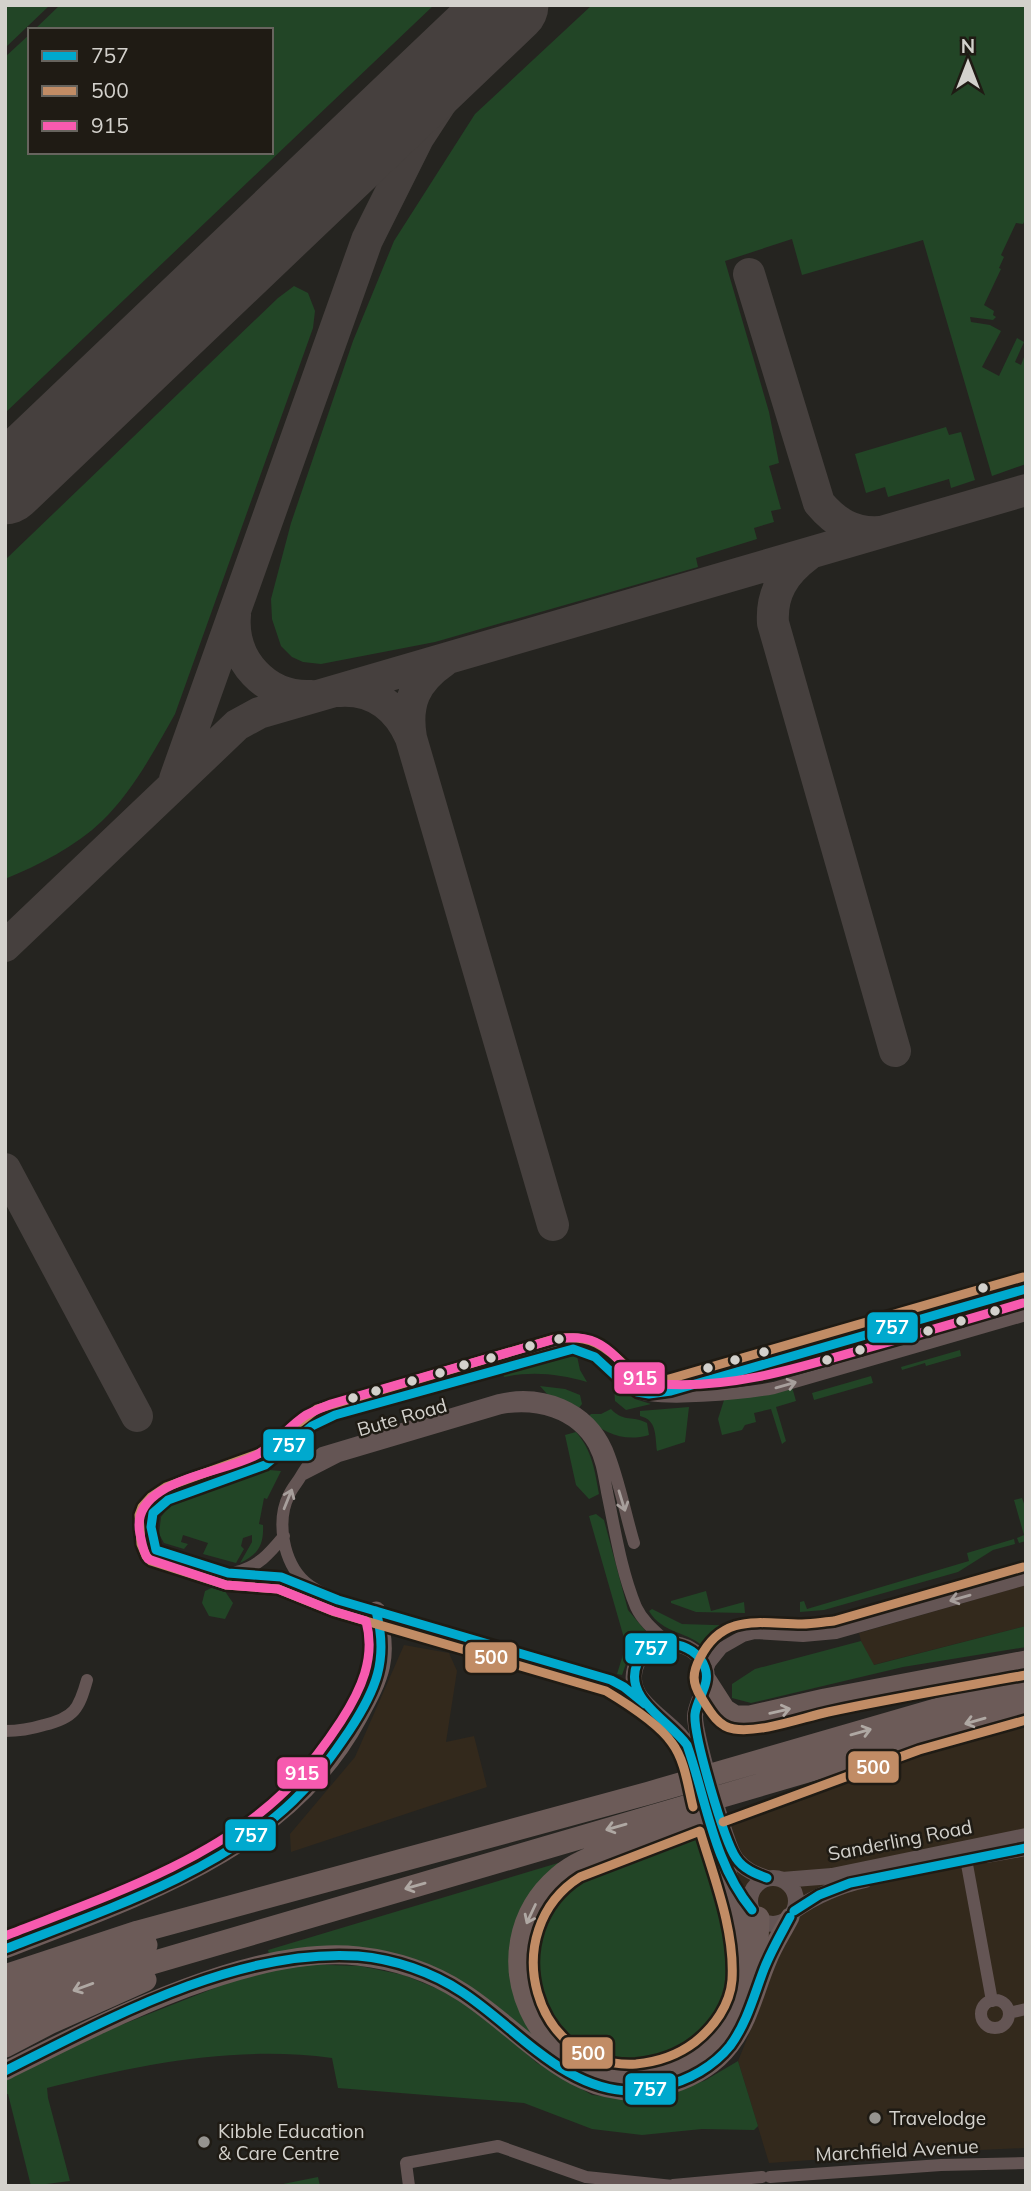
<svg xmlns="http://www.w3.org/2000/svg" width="1031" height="2191" viewBox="0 0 1031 2191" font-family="Mulish,sans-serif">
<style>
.commercial{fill:#33291c}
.green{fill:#224526}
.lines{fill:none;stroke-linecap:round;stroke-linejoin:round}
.taxiway{stroke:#46403e;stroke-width:32}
.runway{stroke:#46403e;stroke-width:79}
.minor{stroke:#645554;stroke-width:12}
.tertiary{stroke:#645554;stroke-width:16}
.trunk{stroke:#6e5c5a;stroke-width:19}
.motorway{stroke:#6c5b58;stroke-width:23}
.bus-1-casing{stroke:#1f1b14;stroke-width:14}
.bus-2-casing{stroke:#1f1b14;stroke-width:14}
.bus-3-casing{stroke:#1f1b14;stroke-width:14}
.bus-1{stroke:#00a9ce;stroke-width:9}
.bus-2{stroke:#c18c65;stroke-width:9}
.bus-3{stroke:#f75aaf;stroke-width:9}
.oneway{stroke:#a79f9c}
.oneway2{stroke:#afa8a3}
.bus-dot{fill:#d3d1cc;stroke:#1f1b14;stroke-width:2.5}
.poi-dot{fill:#969490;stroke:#1f1b14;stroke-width:2.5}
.labels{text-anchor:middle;stroke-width:5;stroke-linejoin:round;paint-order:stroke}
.street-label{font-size:19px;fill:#d3d1cc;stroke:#1f1b14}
.poi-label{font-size:19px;fill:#d3d1cc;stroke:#1f1b14;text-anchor:start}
.line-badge{stroke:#1f1b14;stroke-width:2.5}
.badge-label{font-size:19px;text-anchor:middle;font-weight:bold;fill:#fff}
</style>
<rect width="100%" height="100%" fill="#252420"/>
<path class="commercial" d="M1026,1585V1626L873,1665L861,1641L859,1633Z
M404,1645L449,1653L457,1671L446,1742L474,1736L487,1787L291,1852L290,1834L355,1757Z
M1026,1718V2148L911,2153L769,2163L738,2061L760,2007L706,1824Z"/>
<path class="green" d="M5,5H50L5,48Z
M60,5H434L5,413V57L30,34V152H271V30H34Z
M592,5H1026V218L1023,224L1016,223L1001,255L1004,257L999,268L1001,269L984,305L994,311L993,315L996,317L993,320L970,317L971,322L990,325L1001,331L982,367L999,376L1017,338L1024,342L1015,362L1021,365L1026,352V464L992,476L923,240L802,275L792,239L725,261L769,412L779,463L769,466L781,509L771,511L774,522L754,528L757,539L696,558L698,567L435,642L321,664L303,662L292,657L281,646L272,619L271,599L291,523L353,341L394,241L475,114Z
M294,286L308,293L315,311L313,328L175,714C154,751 133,791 102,821C75,847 39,865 5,879V560L278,298Z
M946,427L949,435L961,432L975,480L951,488L949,479L888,497L885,487L866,493L855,454Z
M960,1350L961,1356L926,1366L925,1363L902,1370L901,1367Z
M577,1356L580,1370L587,1382C558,1374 534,1371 504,1377L503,1374L560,1358Z
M625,1374L649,1379L683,1375L678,1381C659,1386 638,1392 624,1375Z
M871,1376L873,1383L814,1400L812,1393Z
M617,1382L635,1399L651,1404L626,1410L615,1401L614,1386Z
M540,1386L565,1389L580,1395L582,1404L578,1409L548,1395Z
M792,1387L796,1401L776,1407L786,1441L782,1444L771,1409L754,1413L756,1422L745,1425L742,1430L722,1435L718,1419L724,1400Z
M689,1407L685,1442L657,1451C655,1435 657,1420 640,1416V1411Z
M611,1409C624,1423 633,1415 647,1423L649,1435C625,1442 605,1434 587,1418L591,1414H601Z
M576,1432C592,1450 595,1471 599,1494L589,1499L576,1485L565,1435Z
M269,1470L281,1471L267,1499L264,1498L259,1524L263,1525C264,1545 258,1555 240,1563L252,1542V1535L243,1538L241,1546L244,1549L236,1563L203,1554L208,1543L183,1535L181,1542L188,1544L184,1549L164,1543L159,1534L161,1517L169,1506Z
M1022,1498L1026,1509V1541L1019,1543L1017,1538L1024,1535L1014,1500Z
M596,1514L604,1520L628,1610L649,1635L629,1655L622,1675L617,1674L626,1645L589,1516Z
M1014,1539L1015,1544L993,1550L958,1572L824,1610L800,1612V1602L804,1601L807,1609L969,1561L967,1553Z
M220,1584L233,1603L225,1619L209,1616L202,1603L205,1591Z
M706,1591L711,1611L744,1602L745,1613L696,1612L671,1603V1601Z
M652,1609L682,1624L744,1626L724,1633L706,1649C689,1631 662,1634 649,1611Z
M1026,1626V1647L903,1667L751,1703L732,1698V1684L755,1669L861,1641L874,1665Z
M705,1827L737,1936L733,2003L695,2051L635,2071L567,2048L530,1991L533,1925L579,1870Z
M568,1860L519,1921L550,2053L437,1969L269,1954L268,1950Z
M298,1964L360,1966L404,1975L467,2001L537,2063L592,2095L627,2098L652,2097L704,2081L738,2061L758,2126L754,2130L702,2129L642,2135L592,2129L524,2103L338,2088L332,2058C237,2045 140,2064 47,2088L48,2098L70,2181L31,2186L8,2094H5V2078L116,2027L240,1978Z
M318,2177L320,2186H273Z"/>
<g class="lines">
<path class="taxiway" d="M749,274L819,503C835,522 853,534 880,532
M808,555C784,573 771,593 773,623L895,1051
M235,615C231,660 266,698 311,696
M444,661C415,681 405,703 411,738L553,1225
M340,691C375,689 398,708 411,738
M175,779L367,240L418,138L459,75L515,5
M5,946L237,725L259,713L1026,490
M5,1169L137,1416"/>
<path class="runway" d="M5,485L509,5"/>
<path class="minor" d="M668,1391L1026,1289
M302,1475L339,1456L501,1408C536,1402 575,1411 594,1445C602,1460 604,1476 607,1492C615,1530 621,1571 636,1607C643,1622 656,1632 668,1643
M634,1543C625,1513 619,1479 607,1450C588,1407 542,1390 499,1400L322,1453C311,1460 307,1466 301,1476C297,1483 292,1488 289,1495C276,1521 283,1562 305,1582C315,1591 326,1595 338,1600L611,1680L639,1700
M236,1572C258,1567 269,1554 284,1536
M313,1588L281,1577L228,1573L156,1550L151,1527L153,1513L168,1500L265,1465L312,1426L335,1415L557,1351C607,1342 601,1373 634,1391C657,1403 747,1393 774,1388L1026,1315
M706,1673L710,1663L722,1648L743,1636L755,1633L803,1636L836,1633L1026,1579
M5,1731C19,1731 31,1729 44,1725C74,1718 79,1709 87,1680
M966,1859L992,2001
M981 2014a14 14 0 1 1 28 0a14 14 0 1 1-28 0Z
M1009,2013L1026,2009
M770,2177L941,2165L1026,2163
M673,2185L762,2177
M409,2186L406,2163L498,2146L586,2177L673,2186"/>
<path class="tertiary" d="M987,1855L1026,1848
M750 1901a23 23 0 1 1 46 0a23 23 0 1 1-46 0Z
M782,1880L832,1876L1026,1836
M752,1910C710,1866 709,1799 687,1745C672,1717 618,1700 638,1661C653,1634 699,1640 706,1670C710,1686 696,1700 695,1716C695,1735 726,1845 736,1859C745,1870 755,1874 767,1878
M794,1911C817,1895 838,1886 865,1880"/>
<path class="trunk" d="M5,1949C137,1897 287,1850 358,1717C380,1677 390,1656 376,1611
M5,2071C99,2024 252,1944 358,1956C394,1960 431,1972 462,1992C527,2033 581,2114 669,2085C691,2078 715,2065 730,2045C750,2019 755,1989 768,1959C774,1944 783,1931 790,1917"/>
<path class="motorway" d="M706,1682L724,1710L735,1717H750L825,1700L1026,1662
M704,1816C678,1826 651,1835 625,1845C602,1854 577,1861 559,1877C474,1950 538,2090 648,2075C668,2073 686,2066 702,2054C718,2041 736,2019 741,1999C753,1957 732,1904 723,1864
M751,1969L757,1942L758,1918
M5,1976L138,1932L649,1793L1026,1684
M5,1999L91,1963L146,1945
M5,2021L62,1995L145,1965L1026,1707
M5,2046L49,2023L145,1980"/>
<g class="bus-1-casing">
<path id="bus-1" d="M156,1550L151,1527L153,1513L168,1500L265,1465L312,1426L335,1415L573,1349L595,1357L622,1382L637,1392L649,1394L671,1391L1026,1289
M156,1550L228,1573L281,1577L338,1600L611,1680L624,1687L645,1704
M752,1910C713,1862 707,1802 687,1745C670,1721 623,1699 637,1664C649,1635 695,1639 705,1668C711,1684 697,1698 695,1714C693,1735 724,1840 736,1858C743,1869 756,1874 767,1878
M794,1911L819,1895L850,1883L1026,1848
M5,1949C102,1911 217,1874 293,1801C315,1780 332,1756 349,1731C376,1690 389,1660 376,1611
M5,2071C110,2018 237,1948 358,1956C394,1959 432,1972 462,1992C516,2027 566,2094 637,2091C646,2091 655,2088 663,2086C688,2081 714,2066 730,2046C747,2023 754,1995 764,1969C771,1951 781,1934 790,1917"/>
</g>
<g class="bus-2-casing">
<path id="bus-2" d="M1023,1567L834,1621C823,1622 813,1624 802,1624C761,1624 723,1612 700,1658C692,1673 692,1683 701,1697C709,1710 718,1727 734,1729C761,1733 801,1718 828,1712C893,1698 960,1687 1026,1675
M693,1807C688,1787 685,1760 672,1743C659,1724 626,1703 606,1691L335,1612L278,1589L226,1585L151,1561L146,1556L141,1544L139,1515L142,1507L151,1497L166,1487L260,1453L317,1409L554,1339C599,1332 610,1353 641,1380L669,1379L1023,1277
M723,1822L919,1750L1026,1720
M700,1831C714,1878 735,1930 732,1980C730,2005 714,2027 695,2042C678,2055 657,2062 636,2064C532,2070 496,1930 580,1877Z"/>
</g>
<g class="bus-3-casing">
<path id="bus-3" d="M5,1936C99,1899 211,1863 284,1792C307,1770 324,1747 341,1721C361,1690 376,1658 366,1621L333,1611L278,1589L226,1585L148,1559C143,1552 142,1543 140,1534C128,1478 227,1474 260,1453C277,1443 289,1426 306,1415C314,1411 323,1407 331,1404L555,1339C571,1337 587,1336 601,1345C626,1360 626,1381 661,1384C732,1389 798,1368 864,1349C917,1334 970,1319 1023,1303"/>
</g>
<use href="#bus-1" class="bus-1"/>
<use href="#bus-2" class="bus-2"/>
<use href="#bus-3" class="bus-3"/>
</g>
<defs><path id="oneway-shaft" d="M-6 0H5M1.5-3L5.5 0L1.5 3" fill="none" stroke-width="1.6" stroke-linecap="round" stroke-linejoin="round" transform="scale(1.75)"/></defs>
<g class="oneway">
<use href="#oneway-shaft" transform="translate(786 1385) rotate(-16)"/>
<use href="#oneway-shaft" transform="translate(288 1499) rotate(-68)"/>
<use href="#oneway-shaft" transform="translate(622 1501) rotate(73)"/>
<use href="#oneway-shaft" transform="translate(960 1598) rotate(164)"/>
</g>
<g class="oneway2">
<use href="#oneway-shaft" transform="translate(780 1711) rotate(-13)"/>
<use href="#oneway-shaft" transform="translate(975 1721) rotate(164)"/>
<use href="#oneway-shaft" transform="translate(861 1732) rotate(-16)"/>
<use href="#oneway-shaft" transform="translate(616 1827) rotate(164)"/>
<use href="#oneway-shaft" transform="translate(415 1886) rotate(164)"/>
<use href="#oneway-shaft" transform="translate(531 1914) rotate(115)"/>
<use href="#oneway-shaft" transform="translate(83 1987) rotate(160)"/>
</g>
<g class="bus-dot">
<circle cx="983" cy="1288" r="6"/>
<circle cx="995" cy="1311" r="6"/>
<circle cx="961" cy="1321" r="6"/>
<circle cx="928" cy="1331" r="6"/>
<circle cx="559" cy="1339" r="6"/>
<circle cx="530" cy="1346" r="6"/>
<circle cx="860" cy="1350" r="6"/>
<circle cx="764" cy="1352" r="6"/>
<circle cx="491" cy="1358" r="6"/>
<circle cx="735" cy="1360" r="6"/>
<circle cx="827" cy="1360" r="6"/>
<circle cx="464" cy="1365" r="6"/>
<circle cx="708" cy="1368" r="6"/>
<circle cx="440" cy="1373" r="6"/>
<circle cx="412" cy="1381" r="6"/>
<circle cx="376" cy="1391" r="6"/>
<circle cx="353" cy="1398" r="6"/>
</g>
<g class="poi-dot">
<circle cx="875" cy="2118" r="7"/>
<circle cx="204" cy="2142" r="7"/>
</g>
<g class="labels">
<g class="street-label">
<text transform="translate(402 1417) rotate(-16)" y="7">Bute Road</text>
<text transform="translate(900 1840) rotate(-11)" y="7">Sanderling Road</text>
<text transform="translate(897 2150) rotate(-3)" y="7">Marchfield Avenue</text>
</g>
<g class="poi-label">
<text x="889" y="2125">Travelodge</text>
<text x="218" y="2138">Kibble Education<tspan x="218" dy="22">&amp; Care Centre</tspan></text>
</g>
</g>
<g class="line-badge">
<rect x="866" y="1311" width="53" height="33" rx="7" fill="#00a9ce"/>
<rect x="613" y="1361" width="53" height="34" rx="7" fill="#f75aaf"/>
<rect x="262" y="1428" width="53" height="34" rx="7" fill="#00a9ce"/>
<rect x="624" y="1632" width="54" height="33" rx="7" fill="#00a9ce"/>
<rect x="464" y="1641" width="54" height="33" rx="7" fill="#c18c65"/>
<rect x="847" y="1750" width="53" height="34" rx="7" fill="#c18c65"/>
<rect x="276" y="1756" width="53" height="34" rx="7" fill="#f75aaf"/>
<rect x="224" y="1818" width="53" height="34" rx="7" fill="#00a9ce"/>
<rect x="561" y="2036" width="53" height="34" rx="7" fill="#c18c65"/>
<rect x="624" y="2072" width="53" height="34" rx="7" fill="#00a9ce"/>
</g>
<g class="badge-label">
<text x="892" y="1334">757</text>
<text x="640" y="1385">915</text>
<text x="289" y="1452">757</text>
<text x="651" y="1655">757</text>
<text x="491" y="1664">500</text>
<text x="873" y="1774">500</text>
<text x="302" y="1780">915</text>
<text x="251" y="1842">757</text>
<text x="588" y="2060">500</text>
<text x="650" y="2096">757</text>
</g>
<rect width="1031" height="2191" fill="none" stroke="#d3d1cc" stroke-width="14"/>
<rect x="28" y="28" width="245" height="126" fill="#1f1b14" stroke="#67645e" stroke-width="2"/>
<rect x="42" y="51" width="35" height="10" fill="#00a9ce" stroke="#67645e" stroke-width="2"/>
<text x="91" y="63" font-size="21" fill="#d3d1cc">757</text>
<rect x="42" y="86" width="35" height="10" fill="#c18c65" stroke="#67645e" stroke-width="2"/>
<text x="91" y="98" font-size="21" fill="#d3d1cc">500</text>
<rect x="42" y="121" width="35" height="10" fill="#f75aaf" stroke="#67645e" stroke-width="2"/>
<text x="91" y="133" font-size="21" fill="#d3d1cc">915</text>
<g transform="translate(968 63)" stroke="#1f1b14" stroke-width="5" paint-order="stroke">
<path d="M0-5L12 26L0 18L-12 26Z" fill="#d3d1cc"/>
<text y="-10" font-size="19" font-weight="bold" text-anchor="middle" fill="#d3d1cc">N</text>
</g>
</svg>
